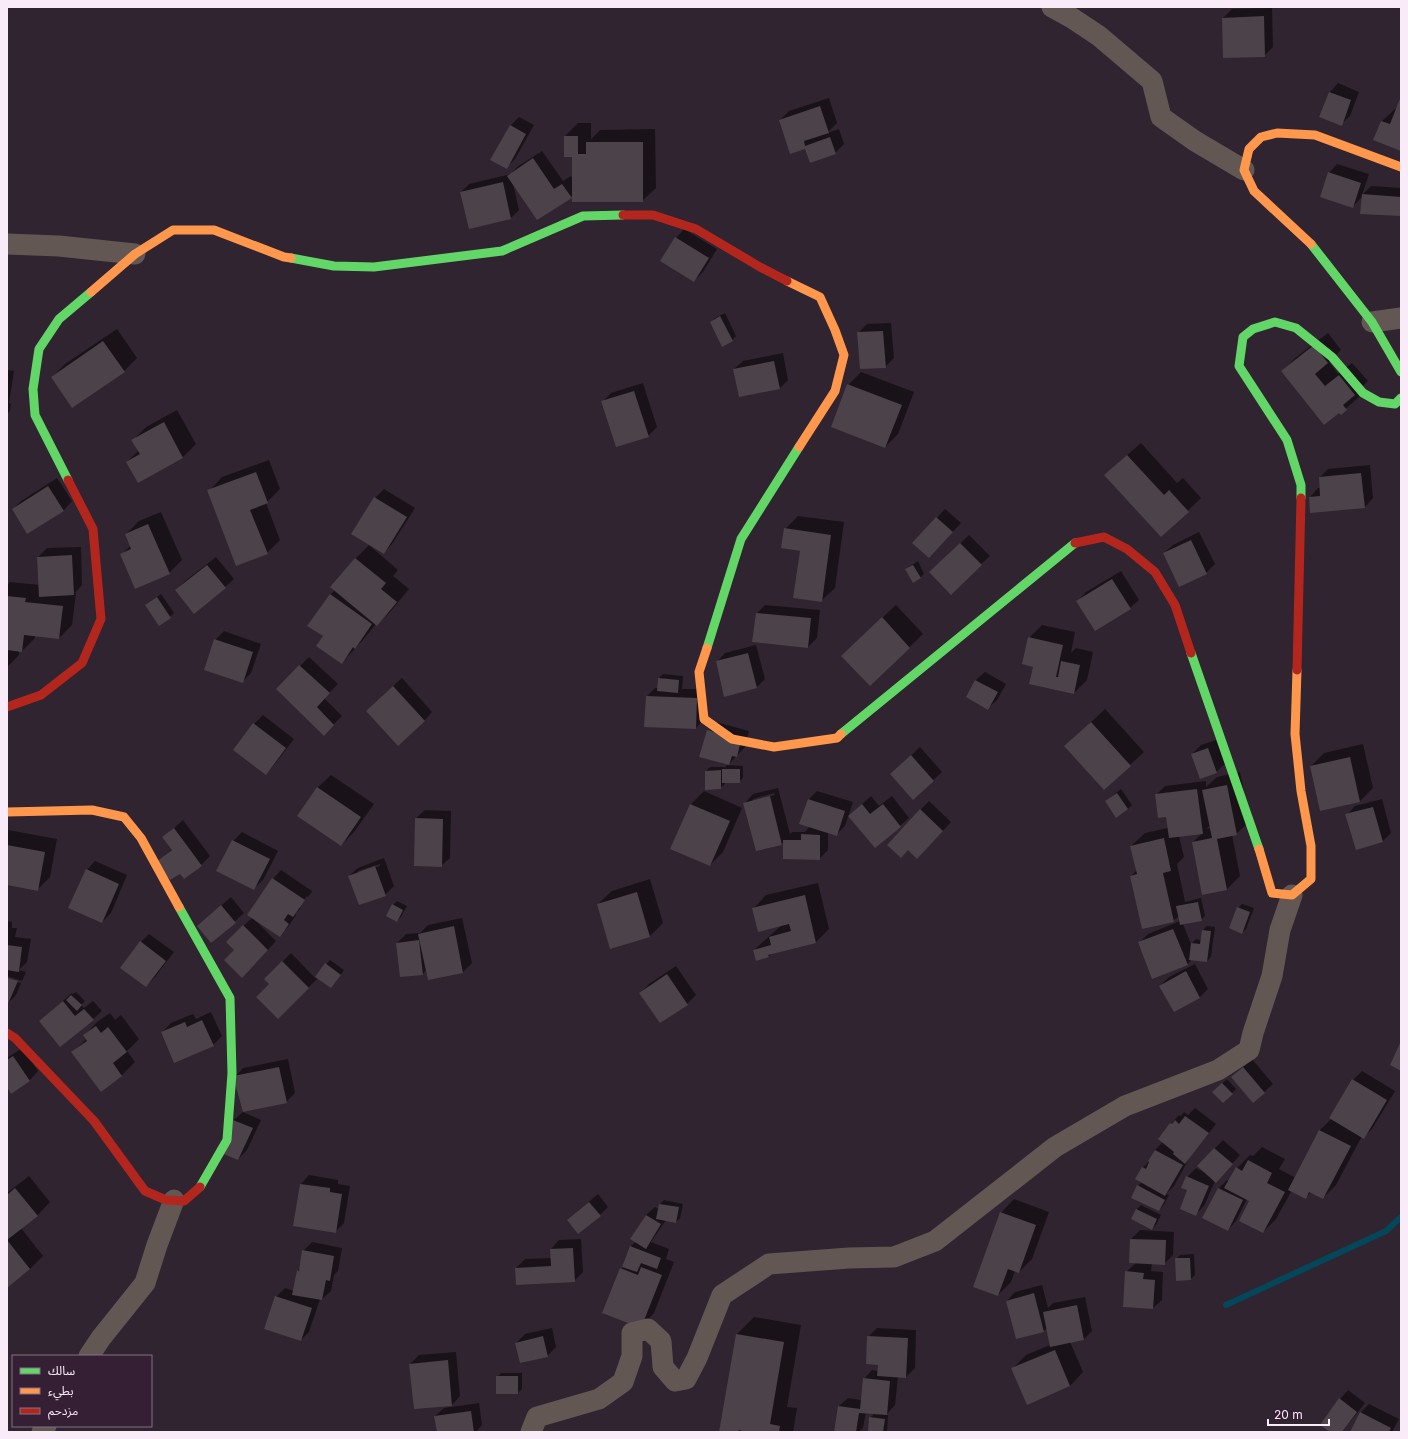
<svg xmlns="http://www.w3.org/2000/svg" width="1408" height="1439" viewBox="0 0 1408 1439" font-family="Inter,'Noto Sans Arabic',sans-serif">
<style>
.shadow{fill:#0007;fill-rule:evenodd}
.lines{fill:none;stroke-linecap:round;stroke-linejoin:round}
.stream{stroke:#04475a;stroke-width:6}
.building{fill:#4c424a}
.street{stroke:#625753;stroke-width:21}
.fast{stroke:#63d668;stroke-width:9}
.slow{stroke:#ff974d;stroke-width:9}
.jam{stroke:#b3261e;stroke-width:9}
</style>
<rect width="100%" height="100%" fill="#2f242f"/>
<path class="shadow" d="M1272,8L1273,47L1264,56L1224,57L1223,18L1232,9Z
M1338,83L1359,92L1350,116L1341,124L1321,117L1330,92Z
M829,98L837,123L827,133L839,129L844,144L835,153L805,148L780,120L789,111Z
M1401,98V150L1381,122L1395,109H1397Z
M519,117L534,125L515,159L506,168L510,126Z
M578,123H591V139L600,130L655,129L656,188L642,201L573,195L571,197L513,183L519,210L511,218L461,192L469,184L511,174L517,167L542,151L563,181L571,176L573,179V156L565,136Z
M1337,164L1369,174L1362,195L1371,186L1401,188V215L1362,197L1352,207L1329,173Z
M684,229L717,249L703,272L694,281L676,238Z
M725,313L736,336L732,340L711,322L715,318Z
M891,323L894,358L885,367L858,333L867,324Z
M117,329L137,358L124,371L52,377L65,364Z
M1328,333L1341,350L1329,362L1338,374L1352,363L1368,381L1357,392L1360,396L1341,413L1282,372L1295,358Z
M783,353L788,380L779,389L734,369L743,361Z
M7,370L14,371L9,403L11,404L10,411L7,414Z
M861,372L914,392L898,434L885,447L848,385Z
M643,383L657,427L648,436L602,402L611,393Z
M177,410L196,444L183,457L138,481L127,462L138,451L133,440L146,427Z
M1141,443L1177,483L1183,478L1201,498L1162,536L1119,462Z
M269,460L280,489L266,503L280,540L267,553L209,491L222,477Z
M1370,465L1373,498L1365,507L1310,497L1318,488H1321L1320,477L1328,469Z
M57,478L72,501L64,510L28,533L13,509L21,501Z
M384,489L415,508L392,544L384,553L353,533L375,498Z
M945,509L961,523L938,548L914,543Z
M161,512L182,560L169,573L121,555L131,545L126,534L139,521Z
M798,516L844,522L835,588L821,601L801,550L785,529Z
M1199,532L1215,564L1206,573L1164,553L1173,545Z
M969,535L990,556L981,564H939Z
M369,545L398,570L393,576L409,589L390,612L377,625L376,624L368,634L342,663L324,636L330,595L335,590L331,587L356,558Z
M81,547L82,585L75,593H76L72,625L59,638L35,635V638L22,651H19V655L7,667V585L10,582L39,585L38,557L47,548Z
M216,557L234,579L225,587L176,590L185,581Z
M918,561L924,574L920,578L906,569Z
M1121,571L1139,600L1130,608L1078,601L1086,592Z
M161,594L174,613L170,617L146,605Z
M765,605L820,610L817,638L808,647L757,613Z
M896,605L923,634L870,685L855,643Z
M1042,625L1075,632L1071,653L1076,648L1093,652L1087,680L1074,693L1034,666L1029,638Z
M224,631L261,644L251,673L242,682L215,640Z
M756,645L765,679L756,688L717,662L725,653Z
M309,657L338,684L324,698L342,716L324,734L277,689Z
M985,672L1006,684L997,700L988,708L967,697L976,680Z
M663,674L683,676L682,689H705L704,719L696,728L647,696L655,688H658L659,678Z
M402,678L432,712L424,721L376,702Z
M1105,709L1144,752L1104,789L1066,746Z
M263,715L294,739L274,765L266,774L254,724Z
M716,722L749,731L745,747L729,764Z
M1216,740L1225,764L1216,772L1192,754L1201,745Z
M1363,744L1373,788L1360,801L1311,766L1324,753Z
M920,747L942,772L913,799L900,766Z
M727,765L743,766V778L739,782H724L725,784L720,788L706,771L710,767H724V768Z
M1240,772L1250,821L1236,834L1232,835L1240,876L1227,889L1193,842L1202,833L1179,836L1184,857L1177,864L1185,902L1201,898L1205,916L1201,920L1183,924L1191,944L1196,939L1201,940L1203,930L1207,926L1215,927L1211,957L1207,961L1192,959L1187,965L1139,943L1148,934L1180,921L1179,916L1173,921L1131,876L1137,870L1131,846L1145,833L1168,828L1167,816L1157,794L1165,786L1206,781V787L1217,777ZM1211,825V828L1206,829Z
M331,775L374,804L354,832L341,845L317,788Z
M778,788L790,834L793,832H805L810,826L809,799L817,791L853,802L845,826L836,835L828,832V850L819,859L784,841L782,844L757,850L745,803L753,794ZM774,793L775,795L753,801V799Z
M1121,789L1132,805L1128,809L1106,801Z
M704,791L742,808L723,852L710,865L671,848L691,804Z
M871,796L879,806L892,796L909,818L875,847L849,816Z
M1382,799L1391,833L1383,841L1347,815L1355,806Z
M929,801L951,822L926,849H908L920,810Z
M425,810L451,811L450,858L441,866L416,818Z
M183,820L210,856L201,865L184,878L180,872L158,862L172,849L164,837Z
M8,830L57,839L50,877L37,890L7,884Z
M242,832L278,851L263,880L254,888L233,841Z
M384,858L394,886L385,895L349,876L358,868ZM380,864V866L358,873V871Z
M95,861L127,875L111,913L102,922L87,870Z
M281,870L312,891L301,908L295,914L296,915L288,927L280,935L255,920L276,941L251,968L236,950V933L253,917L273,879ZM307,896L308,897L301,908H298Z
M650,879L663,923L650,936L611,947L598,904L612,891Z
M818,883L829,929L816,942L772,953L769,956L756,959L754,950L782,925L753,909L766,895Z
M231,897L244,913L212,942L198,926Z
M397,901L407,906L401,917L397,921L393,905Z
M1242,904L1254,908L1246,929L1242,933L1238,908Z
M462,918L472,963L463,972L428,979L426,970L423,974L397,943L406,934L420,933L428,925Z
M7,921L12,922V928H17L15,937L31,939L27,962L19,970L26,972L22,981L7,976Z
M149,934L174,952L155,977L146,986L141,942Z
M291,953L315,978L330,960L344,970L335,983L318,978L278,1018L271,984L265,979Z
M1195,964L1208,989L1200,997L1174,1011L1160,986L1169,977Z
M676,966L696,995L687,1004L640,993L649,984Z
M7,979L21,983L16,995L8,1003Z
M76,992L85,1001L81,1005L84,1008L93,1001L102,1011L93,1019L40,1021L72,993L73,994Z
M211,1012L222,1036L213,1045L162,1032L171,1023L193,1014L196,1019Z
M110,1013L115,1020L121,1015L139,1039L127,1051L135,1062L122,1075L101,1090L72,1053L86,1039L84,1036L97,1022Z
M22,1048L38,1071L30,1080L12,1092L7,1085V1058Z
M288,1059L295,1093L286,1102L235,1077L243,1068Z
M1252,1059L1273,1084L1253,1102L1232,1077Z
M1362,1071L1395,1091L1372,1129L1364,1137L1362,1136L1336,1185L1323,1198L1311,1192L1306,1197L1292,1190L1276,1219L1263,1232L1251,1201L1247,1199L1236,1221L1228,1230L1204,1218L1219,1188L1227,1180L1229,1181L1237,1168L1250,1155L1253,1156L1262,1147L1285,1159L1279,1169L1296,1178L1320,1130L1332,1118L1353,1080Z
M1227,1079L1236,1089L1223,1102L1213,1092Z
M1195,1108L1216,1124L1190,1157L1174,1186L1166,1194L1169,1195L1163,1206L1159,1210L1138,1186L1142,1182L1143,1168L1149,1161L1155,1150L1163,1142L1171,1124L1179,1115L1181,1116L1184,1112L1188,1115Z
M243,1112L261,1120L247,1150L238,1159L234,1120Z
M1223,1140L1240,1155L1224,1173L1215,1181L1204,1206L1196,1214L1189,1190L1187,1177L1196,1168L1204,1172L1198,1166Z
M309,1175L338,1180V1184L350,1186L344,1223L335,1232L301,1184Z
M29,1176L50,1202L37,1216L21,1228L43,1256L30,1269L7,1286V1193Z
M598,1194L608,1207L600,1215L568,1220Z
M1014,1199L1049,1212L1032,1259L1019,1272L1015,1271L1011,1282L998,1295L1001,1213Z
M664,1200L683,1204L680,1218L676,1222L666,1220L651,1242L669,1249L666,1259L674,1262L654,1313L641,1327L604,1312L631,1246L635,1242L631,1239L646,1215L655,1207L659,1209L660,1204Z
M1141,1205L1161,1215L1156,1225L1152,1229L1132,1219L1137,1209Z
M1140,1230L1174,1232L1173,1255L1164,1264L1152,1263L1151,1271L1163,1272L1162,1300L1153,1308L1126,1272L1136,1263L1131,1239Z
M581,1239L583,1272L574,1281L516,1268L525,1259L551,1258V1249L559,1240Z
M312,1242L342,1248L338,1271L334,1275L331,1291L322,1299H320L309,1332L301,1340L276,1297L285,1288L294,1291L297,1271L300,1268L303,1251Z
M1194,1254L1195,1275L1191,1279L1176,1259L1180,1255Z
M1042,1285L1048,1308L1053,1303L1085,1297L1092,1331L1083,1340L1070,1342L1083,1372L1070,1386L1028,1403L1013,1368L1026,1355L1050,1345L1047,1328L1044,1331L1007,1301L1015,1292Z
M754,1317L801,1325L787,1407L797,1408L793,1432H720L737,1334Z
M552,1328L556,1347L547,1356L516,1343L525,1334Z
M877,1328L916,1330L915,1368L906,1377L898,1376L895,1405L886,1415H888L887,1432H869L870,1418L875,1413L866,1412L863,1428L859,1432H835L839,1406L848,1398L861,1400L864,1379L872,1370L878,1371L879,1364L868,1337Z
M456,1352L460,1396L452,1405L410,1364L419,1355Z
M501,1373H522V1389L518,1393L497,1377Z
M1348,1390L1365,1403L1342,1432H1332L1340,1399Z
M479,1403L482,1425L476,1432H438L435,1416L444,1408Z
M1369,1404L1399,1419L1392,1432H1351L1360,1413Z"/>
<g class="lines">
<path class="stream" d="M1226,1305L1386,1231L1401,1217"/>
</g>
<path class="building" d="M1264,16L1265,57L1223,58L1222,18Z
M1329,92L1351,100L1342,126L1319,117Z
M1401,96V151L1373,140L1381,121L1390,124Z
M820,106L829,133L804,141L805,146L830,137L836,154L810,163L805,149L790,154L779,120Z
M510,125L526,134L507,169L490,160Z
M564,136H578V154H586V142H643V202H572V157H564Z
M533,158L554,189L562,184L572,198L537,220L507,176Z
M1328,172L1361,183L1353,208L1320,197Z
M503,182L511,219L469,229L460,192Z
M1362,194L1401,197V216L1360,214Z
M675,237L709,258L694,282L660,261Z
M720,316L733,341L722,347L710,322Z
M883,331L886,368L860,369L857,332Z
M103,341L125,372L72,408L51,377Z
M1314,345L1328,363L1315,374L1325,386L1339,375L1355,395L1343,405L1347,410L1341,415L1339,413L1324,425L1281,371Z
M774,361L780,389L739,397L733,369Z
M847,384L902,405L885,448L831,427Z
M634,391L649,437L616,447L601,401Z
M164,422L183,458L138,483L126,462L140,454L131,440Z
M1127,455L1164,495L1169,490L1189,512L1161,537L1104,475Z
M256,472L268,503L250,510L268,554L236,566L207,490Z
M1361,473L1365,508L1310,513L1309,497L1320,496L1319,477Z
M48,486L64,511L27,534L12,509Z
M374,497L407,517L384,554L351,534Z
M936,517L953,532L929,558L912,543Z
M148,524L170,574L135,589L120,554L131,549L125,534Z
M784,528L831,535L822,602L793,598L800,551L781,548Z
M1191,540L1207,574L1179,587L1163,553Z
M960,543L982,565L951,595L929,572Z
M72,555L74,595L39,597L37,557Z
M355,558L386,583L381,589L397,602L377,626L330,587Z
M207,565L226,588L194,614L175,590Z
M913,565L921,578L913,583L905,569Z
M1112,579L1131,609L1095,631L1076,601Z
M330,594L372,624L355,649L353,647L342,664L316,646L323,636L307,626Z
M7,596L26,598L25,602L63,606L59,639L24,635L22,652L7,650Z
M157,597L171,618L159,626L145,605Z
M756,613L811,618L808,648L752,642Z
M882,617L910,648L870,686L841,656Z
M1028,637L1063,645L1056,677H1058L1061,661L1080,665L1074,694L1029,684L1033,667L1022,664Z
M214,639L253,652L243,683L204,670Z
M748,653L757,688L724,697L716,661Z
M299,665L330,693L317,707L334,725L324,736L276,689Z
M658,678L679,680L678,693L657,691Z
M975,680L998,692L988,710L966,697Z
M393,686L425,721L398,746L366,711Z
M646,696L697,698L696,729L644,727Z
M1091,722L1131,766L1104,790L1064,746Z
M253,723L286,748L266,775L233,750Z
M707,730L741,740L737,757L732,756L729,765L699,757Z
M1208,748L1217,773L1200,779L1191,754Z
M911,755L934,781L913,800L890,774Z
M1350,757L1360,802L1320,811L1310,766Z
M722,769H740V783H722Z
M721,770V789L705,790V771Z
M1227,785L1237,835L1217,839L1227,890L1202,895L1192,842L1212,838L1202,790Z
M317,787L361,817L341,846L297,816Z
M1197,789L1203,834L1169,838L1166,817L1158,818L1155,794Z
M1117,793L1128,809L1116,818L1105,801Z
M770,796L782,845L756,851L743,803Z
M808,799L845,811L837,836L799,824Z
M690,804L730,821L710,866L670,849Z
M862,804L870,814L883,804L901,827L875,848L848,816Z
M1373,807L1383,842L1356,850L1345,814Z
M920,809L943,831L917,859L908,850L901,858L887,845Z
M415,818L443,819L442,867L414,866Z
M174,828L202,866L184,879L180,874L170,880L156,862L172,850L162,837Z
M801,834L820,835V860L783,859V840H801Z
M1164,838L1171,871L1163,873L1174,922L1142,929L1130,876L1137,874L1130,846Z
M232,840L270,859L254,890L216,871Z
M7,845L45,852L38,891L7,885Z
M375,866L386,896L359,905L348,876Z
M86,869L119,884L102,923L68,908Z
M272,878L305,900L293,917L288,914L284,920L289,924L280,937L247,915Z
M637,892L650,937L610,949L597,904Z
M805,895L816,943L768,955L769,957L756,961L753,950L771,945L769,937L791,931L789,924L758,932L752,908Z
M1198,902L1202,921L1180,925L1176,906Z
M392,904L403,910L397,922L386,916Z
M221,905L236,923L211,943L197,926Z
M1237,907L1250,912L1242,934L1229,928Z
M243,925L268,950L242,978L224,960L234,950L226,942Z
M454,926L463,973L428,980L418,934Z
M1173,929L1188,965L1152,979L1138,942Z
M1202,930L1211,931L1207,962L1189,960L1191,943L1200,944Z
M419,940L423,975L400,977L396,943Z
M140,941L166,961L146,987L120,968Z
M7,945L22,947L19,972L7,970Z
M282,961L309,988L278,1019L256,997L269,984L264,979Z
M325,963L341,975L331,988L315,977Z
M1186,971L1200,998L1174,1012L1159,986Z
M667,974L688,1005L660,1023L639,993Z
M7,978L18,981L7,1006Z
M71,995L82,1005L77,1011L66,1000Z
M63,1001L75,1016L84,1009L94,1020L60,1047L39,1021Z
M202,1020L214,1046L174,1063L161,1032L185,1022L187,1027Z
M96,1026L101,1033L108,1027L127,1052L113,1063L122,1076L101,1092L71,1052L87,1041L83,1035Z
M1401,1041V1071L1390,1065Z
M13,1056L30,1081L11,1094L7,1087V1060Z
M279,1067L287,1103L243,1112L233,1076Z
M1243,1067L1265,1093L1253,1103L1231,1077Z
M1352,1079L1387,1100L1364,1139L1329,1118Z
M1222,1083L1233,1094L1223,1103L1212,1092Z
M1185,1116L1209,1133L1185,1164L1173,1154L1174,1152L1158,1139L1170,1123L1172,1124L1175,1120L1179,1124Z
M233,1120L253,1128L238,1160L219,1152Z
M1319,1130L1351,1146L1323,1199L1309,1192L1306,1199L1288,1190Z
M1214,1148L1233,1164L1216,1183L1197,1166Z
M1155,1150L1183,1165L1165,1196L1135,1179L1142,1167L1146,1169L1149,1162L1148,1161Z
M1248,1160L1272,1173L1267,1183L1285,1192L1263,1233L1239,1221L1249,1201L1224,1188L1236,1167L1242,1171Z
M1186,1176L1209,1186L1196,1216L1180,1209L1187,1190L1181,1188Z
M300,1184L330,1188V1192L342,1194L336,1233L293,1226Z
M1137,1185L1165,1200L1159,1211L1131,1198Z
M15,1188L38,1216L7,1240L30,1269L7,1288V1195Z
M1218,1188L1243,1200L1228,1231L1202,1218Z
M589,1202L601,1216L578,1234L567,1220Z
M659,1204L679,1207L676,1223L656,1219Z
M1136,1209L1157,1219L1152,1230L1131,1219Z
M1000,1212L1036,1225L1019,1273L1008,1269L998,1296L973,1287Z
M646,1215L661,1224L646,1249L630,1239Z
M1130,1239L1166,1240L1165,1265L1129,1263Z
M630,1246L661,1258L657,1269L641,1263L637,1272L622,1267Z
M573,1248L575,1282L516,1285L515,1268L551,1266L550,1249Z
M302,1250L334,1256L330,1281L326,1280L322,1300L292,1295L297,1270L299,1271Z
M1175,1258H1190L1191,1280L1176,1281Z
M641,1267L662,1275L641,1328L602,1313L620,1268L638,1275Z
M1125,1271L1144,1273L1143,1279L1155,1280L1153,1309L1123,1307Z
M1034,1293L1044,1332L1016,1339L1006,1301Z
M275,1296L312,1308L301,1341L264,1329Z
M1077,1305L1084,1340L1050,1347L1043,1312Z
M736,1334L784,1342L770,1424L780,1426L779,1432H745L739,1430L738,1432H719Z
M543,1336L548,1357L520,1363L515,1343Z
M867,1336L908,1338L906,1378L877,1376L878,1365L866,1364Z
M1055,1350L1070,1386L1027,1405L1011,1368Z
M448,1360L452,1406L414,1409L409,1364Z
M496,1376H518V1394H496Z
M863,1378L890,1381L887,1415L859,1413L856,1432H834L838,1406L860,1409Z
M1339,1398L1357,1412L1342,1432H1330L1320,1425Z
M471,1411L474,1432H437L434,1416Z
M1360,1412L1391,1428L1389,1432H1350Z
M869,1417L885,1419L883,1432H868Z"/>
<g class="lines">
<path class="street" d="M1052,7L1072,18L1099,36L1152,81L1161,117L1195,141L1244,170
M7,244L59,246L135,254
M1372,322L1401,318
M89,1356L101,1338L145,1283L157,1245L174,1200
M42,1432L46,1426
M531,1432L537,1417L599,1399L623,1382L632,1356V1333L648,1329L661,1341L663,1367L675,1381L686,1379L697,1358L722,1295L769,1264L849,1258L894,1257L935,1241L1055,1147L1125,1106L1218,1070L1249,1050L1253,1033L1272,976L1280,930L1292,895"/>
<path class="fast" d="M1311,244L1372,322L1401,372
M291,258L334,266L374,267L502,251L583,216L623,215
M68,480L35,415L33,389L39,349L59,319L91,292
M1301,498V485L1287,440L1239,366L1243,337L1253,329L1275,322L1296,328L1332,357L1363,393L1379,402L1395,404L1401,398
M707,648L741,539L799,447
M1191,653L1259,849
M841,734L1075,543
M179,907L230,998L232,1073L227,1140L200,1187"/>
<path class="slow" d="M1311,244L1254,191L1244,170L1249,149L1261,137L1277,133L1315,135L1401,167
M787,281L820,297L835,330L844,355L835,391L799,447
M91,292L135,254L173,230H214L284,257L291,258
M707,648L699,672L704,719L732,739L774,747L837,738L841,734
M7,812L92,810L124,817L141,838L179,907
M1259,849L1272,893L1292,895L1311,879V846L1301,791L1295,734L1297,670"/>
<path class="jam" d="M623,215H653L696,229L760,267L787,281
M1075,543L1104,537L1127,549L1155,572L1175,605L1191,653
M1297,670L1301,498
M7,707L41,695L82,663L101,619L93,529L68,480
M7,1033L15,1038L94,1121L145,1191L166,1200L184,1201L200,1187"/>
</g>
<rect width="1408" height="1439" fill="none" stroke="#faebf9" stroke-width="16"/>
<rect x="12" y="1355" width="140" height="72" fill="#341f34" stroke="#837183"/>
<rect x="20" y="1368" width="20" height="6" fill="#63d668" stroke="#837183"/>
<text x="48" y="1375" font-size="12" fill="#faebf9">سالك</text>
<rect x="20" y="1388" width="20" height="6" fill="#ff974d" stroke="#837183"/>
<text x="48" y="1395" font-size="12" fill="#faebf9">بطيء</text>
<rect x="20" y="1408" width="20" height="6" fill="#b3261e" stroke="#837183"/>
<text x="48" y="1415" font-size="12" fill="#faebf9">مزدحم</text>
<path d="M1268 1419v6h61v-6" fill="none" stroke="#faebf9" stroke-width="2"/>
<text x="1274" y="1419" font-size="12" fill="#faebf9" stroke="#341f34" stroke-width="3" paint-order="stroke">20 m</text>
</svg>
